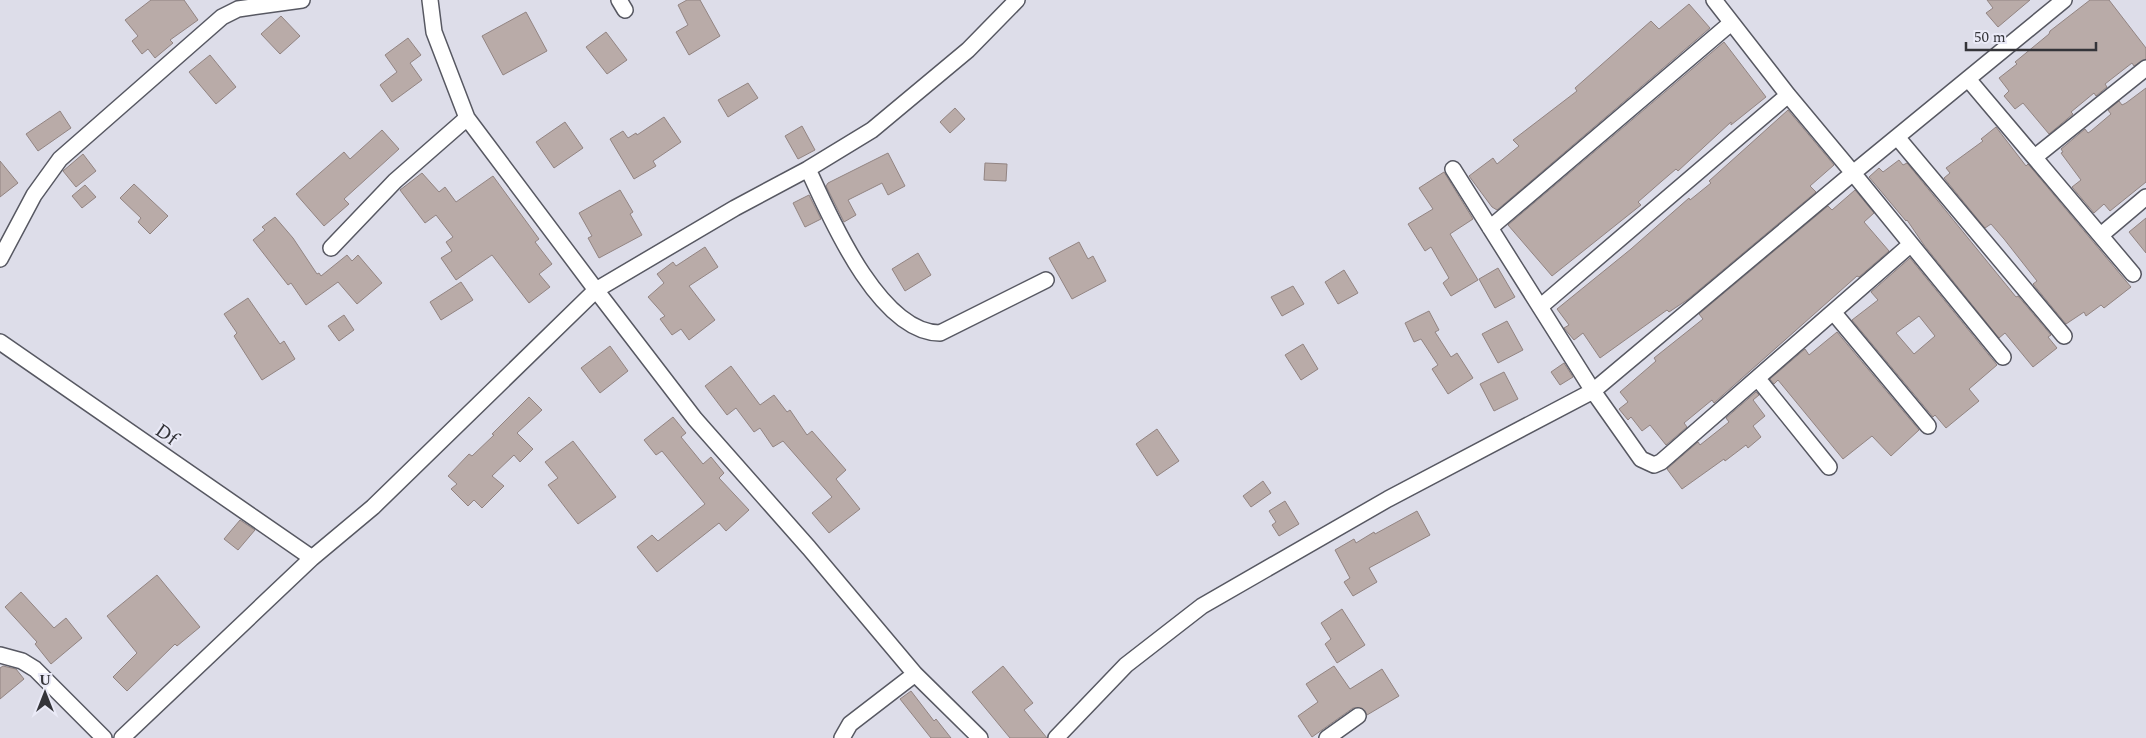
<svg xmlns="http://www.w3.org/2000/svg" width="2146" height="738" viewBox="0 0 2146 738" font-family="Spectral,serif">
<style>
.building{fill:#b9aba8;stroke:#928482;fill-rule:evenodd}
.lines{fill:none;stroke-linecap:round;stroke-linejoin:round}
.minor-casing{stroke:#575862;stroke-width:18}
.minor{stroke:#fff;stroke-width:15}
.labels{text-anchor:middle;stroke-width:4;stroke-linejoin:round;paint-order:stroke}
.street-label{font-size:20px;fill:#343439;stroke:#eaeaf7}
</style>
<rect width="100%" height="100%" fill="#dddde9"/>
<path class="building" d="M151,0H184L198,20L170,40L173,43L155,58L148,49L142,54L132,41L138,36L125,20Z
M687,0H700L720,36L689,55L676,32L688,25L678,5Z
M1987,0H2030L1998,27L1986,13L1993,8Z
M2090,0H2109L2146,48V59L2134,66L2132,63L2105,84L2107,87L2096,96L2094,93L2071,112L2073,114L2049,134L2023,103L2015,109L2004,96L2009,91L1999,78L2017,64L2015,62L2049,34L2050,31Z
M1689,4L1710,28L1497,210L1492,207L1469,176L1493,158L1497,164L1519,146L1513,140L1577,91L1575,88L1651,21L1659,29Z
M526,12L547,51L503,75L482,36Z
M281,16L300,36L280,54L261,34Z
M606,32L627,60L607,74L586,47Z
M408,38L421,55L410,63L422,80L392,102L380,85L397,72L385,55Z
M1724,42L1766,97L1731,125V122L1678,171L1676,169L1662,181L1638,202L1641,205L1552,276L1508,225Z
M210,55L236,87L216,104L189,72Z
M748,83L758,98L728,117L718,100Z
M2146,88V182L2110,211L2104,204L2094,213L2072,187L2081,180L2061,153L2063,152L2061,149L2085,129L2088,133L2091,131L2111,114L2108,110L2119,101L2122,105L2126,103Z
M955,108L965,119L950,133L940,122Z
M1788,110L1834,165L1810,186L1816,192L1687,300L1669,312L1667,310L1600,358L1583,333L1574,340L1564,328L1569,325L1557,309L1631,249L1689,198L1690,200L1711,183L1709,181Z
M60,111L71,128L38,151L26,134Z
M664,117L681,142L653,161L656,166L634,179L610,139L623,131L628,138L636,133L637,135Z
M565,122L583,148L554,168L536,142Z
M802,126L815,150L798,159L785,136Z
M1996,127L2026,166L2028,164L2131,287L2104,308L2101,305L2086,316L2084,312L2066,324L2033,284L2037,281L2004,239L1991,224L1985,228L1944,178L1950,173L1946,168L1983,141L1981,139Z
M382,130L399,149L344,199L349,204L324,226L296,194L344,152L350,159Z
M888,153L905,186L888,195L882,183L848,200L856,215L844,222L826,186L828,183Z
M83,154L96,171L76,187L63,171Z
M1899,160L1903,165L1907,163L2016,297L2018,296L2051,335L2048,337L2057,348L2033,367L2005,333L1999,338L1924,245L1907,220L1906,221L1869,177L1879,168L1883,172Z
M0,161L18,183L0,197Z
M985,163L1007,164L1006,181L984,180Z
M1444,172L1473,219L1450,234L1478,280L1451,296L1443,283L1449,278L1431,247L1425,251L1408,224L1433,209L1419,188Z
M422,173L439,192L445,187L456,202L493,176L539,239L535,242L552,264L539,274L550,287L529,303L492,255L456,280L441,258L452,251L446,242L453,237L436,215L425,223L400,190Z
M134,184L168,216L150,234L138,222L141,218L120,198Z
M85,185L96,197L82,208L72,196Z
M620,190L633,212L630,214L642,235L599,258L588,238L592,236L579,213Z
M1855,190L1874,213L1864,222L1889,251L1859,277L1857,276L1714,403L1712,400L1684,423L1687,427L1666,445L1650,425L1642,431L1631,417L1628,420L1619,409L1628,402L1620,392L1656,361L1654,358L1703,319L1699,314L1828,206L1832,210Z
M809,195L821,219L805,227L793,203Z
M275,217L293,238L317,274L319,273L321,276L347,255L352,261L358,255L382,283L357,304L338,282L306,305L291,283L288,285L253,240L265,230L262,227Z
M2146,218V253L2129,232Z
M1079,242L1088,259L1093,256L1106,281L1072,299L1049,258Z
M705,247L718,267L689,286L715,320L689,340L681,329L672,335L660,319L665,316L648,297L664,283L657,274L673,262L676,266Z
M918,253L931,275L905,291L892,269Z
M1910,258L1997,365L1969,389L1979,401L1946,428L1935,415L1933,417L1852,320L1878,300L1871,292ZM1919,316L1935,336L1914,354L1896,333Z
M1498,268L1515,297L1495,308L1479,279Z
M1344,270L1358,293L1338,304L1325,282Z
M461,282L473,300L441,320L430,302Z
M1293,286L1304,304L1282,316L1271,297Z
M248,298L280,344L284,341L295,359L262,380L234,336L237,333L224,314Z
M1429,311L1439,330L1435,332L1451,357L1457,353L1473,378L1448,394L1432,369L1438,365L1421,339L1414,342L1405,323Z
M344,315L354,330L339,341L328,326Z
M1507,321L1523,350L1498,363L1482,334Z
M1837,332L1919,430L1891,456L1872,436L1843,459L1778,380L1774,384L1770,379L1805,349L1809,355Z
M1303,344L1318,369L1301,380L1285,355Z
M610,346L628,371L600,393L581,368Z
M1564,363L1573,377L1560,385L1551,372Z
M731,366L760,405L774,395L787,412L790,410L807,435L812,431L846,470L836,479L860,509L829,533L812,513L832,497L783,441L773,447L760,428L754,432L736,408L727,415L705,386Z
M1504,372L1518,399L1494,411L1480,384Z
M1756,392L1759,395L1753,400L1765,416L1753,426L1761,437L1748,448L1746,445L1725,461L1724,459L1682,489L1667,469L1698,442L1700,445L1729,422L1726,418Z
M529,397L542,410L517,433L533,449L520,462L514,455L492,476L504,486L482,508L474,500L468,506L451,489L457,484L448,476L469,454L472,456L494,435L492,434Z
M673,417L686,433L681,437L703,464L711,457L724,473L719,478L749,510L726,531L719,523L657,572L637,547L652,535L658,541L705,504L662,451L656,455L644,440Z
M1157,429L1179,461L1157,476L1136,444Z
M573,441L616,497L578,524L548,485L558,478L545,462Z
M1263,481L1271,493L1251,507L1243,496Z
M1285,501L1299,524L1279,536L1272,525L1276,522L1269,511Z
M1417,511L1430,535L1369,568L1377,582L1353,596L1344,582L1350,578L1335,550L1354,539L1356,543L1374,532L1375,534Z
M240,520L255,530L238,550L224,539Z
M157,575L200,627L177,646L175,644L127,691L113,677L137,653L107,616Z
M21,592L54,628L66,618L82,638L51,664L35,644L37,642L5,607Z
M1342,609L1365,645L1337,663L1325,644L1331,639L1321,623Z
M3,666L16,669L24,679L0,699V668Z
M1003,666L1033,703L1024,710L1047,738H1010L972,692Z
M1334,666L1350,689L1382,669L1399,696L1367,715L1362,708H1353L1312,737L1298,716L1318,702L1306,684Z
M911,691L934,721L936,719L951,738H931L900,699Z"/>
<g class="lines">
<g class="minor-casing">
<path id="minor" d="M430,0L434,32L467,118L596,290L695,419L809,548L915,674L980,738
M619,0L625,10
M1968,79L2133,274
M1897,137L2064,336
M2035,157L2146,68
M808,169C829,215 879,333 940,333L1046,280
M1453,169L1593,391L1641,459L1654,465L1661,462L1910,245
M1490,228L1731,23
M2101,235L2146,197
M331,248L395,181L467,118
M0,259L34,195L60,159L222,17L238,9L302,0
M1540,307L1788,95
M1834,313L1928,426
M0,342L312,558
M2003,357L1853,173L2064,0
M1758,379L1829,467
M0,655L22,661L35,669L104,738
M122,738L312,558L373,507L596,290L735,208L808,169L872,130L968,50L1017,0
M842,738L850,724L915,674
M1056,738L1126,665L1202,606L1388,499L1593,391L1853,173L1788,95L1714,0
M1327,738L1358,716"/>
</g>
<use href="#minor" class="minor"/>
</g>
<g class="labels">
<g class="street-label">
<text transform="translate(167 434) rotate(35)" y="7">Df</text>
</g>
</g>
<g transform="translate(45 693)" stroke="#eaeaf7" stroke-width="4" paint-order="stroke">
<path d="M0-4L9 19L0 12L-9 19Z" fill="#343439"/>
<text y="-8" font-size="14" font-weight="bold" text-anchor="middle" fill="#343439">U</text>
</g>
<path d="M1966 42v8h130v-8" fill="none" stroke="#343439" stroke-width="2.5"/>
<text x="1974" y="42" font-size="15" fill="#343439" stroke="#eaeaf7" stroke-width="4" paint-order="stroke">50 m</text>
</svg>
